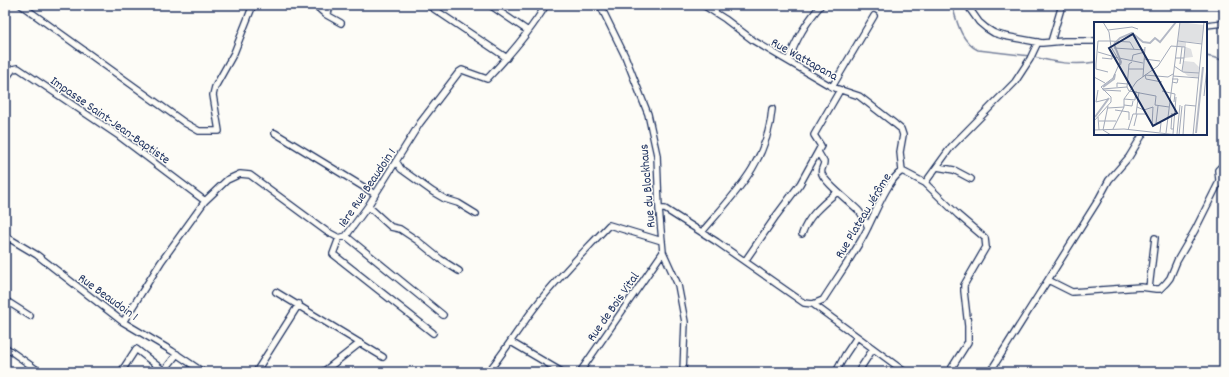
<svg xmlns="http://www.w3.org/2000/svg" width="1229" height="377" viewBox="0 0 1229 377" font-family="Dekko,sans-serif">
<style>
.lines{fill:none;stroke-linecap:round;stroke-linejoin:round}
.stream{stroke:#76819c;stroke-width:1.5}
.minor-casing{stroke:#1b2f5e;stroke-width:8}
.minor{stroke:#fdfcf7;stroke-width:5.5}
.labels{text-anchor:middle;stroke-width:3;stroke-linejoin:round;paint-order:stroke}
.street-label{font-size:13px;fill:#1b2f5e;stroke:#fdfcf7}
.inset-river{fill:none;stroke:#b3b8c5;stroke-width:2}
.inset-road{fill:none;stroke:#a3aaba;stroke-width:1}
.view{fill:#1b2f5e;fill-opacity:0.15;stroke:#1b2f5e;stroke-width:2}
.inset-edge{fill:none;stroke:#1b2f5e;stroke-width:2}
</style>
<rect width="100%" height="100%" fill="#fdfcf7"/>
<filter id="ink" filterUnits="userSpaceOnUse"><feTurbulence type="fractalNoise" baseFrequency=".025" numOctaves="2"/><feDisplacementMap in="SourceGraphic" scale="8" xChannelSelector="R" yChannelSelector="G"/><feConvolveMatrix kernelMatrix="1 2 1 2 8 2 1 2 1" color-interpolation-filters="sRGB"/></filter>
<g filter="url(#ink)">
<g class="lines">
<path class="stream" d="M952,5C957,22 961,42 978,50L1030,56
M1206,56L1216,58L1224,61
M1034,57C1054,62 1074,66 1095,62"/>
<g class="minor-casing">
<path id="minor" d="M21,5L185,123L199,131H219L213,95L215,87L234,53L253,5
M315,5L325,14L341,23
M428,5L507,58
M490,5L528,31
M600,5L625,56L648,114L657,155L659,209L663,252L678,285L685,322L683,372
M703,5L725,19L754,41L832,87L859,96L895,124L901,129L903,135L900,152L902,171
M967,5L979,22L986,28L994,33L1004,36L1042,43L1064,41H1095
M325,14L333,5
M1206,25L1224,23
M1051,42L1062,5
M788,61C797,38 805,24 821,5
M5,80L13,69L18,68L119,136L205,201
M832,87L874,16
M275,133L375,194
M818,152L824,162C824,167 820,169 822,174C826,184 850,202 858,210C863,215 865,221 868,227
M396,161L401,169L433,192L445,199L458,203L476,214
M937,167L954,170L971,179
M925,183L951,147L1015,82L1030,59L1038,42
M368,206L391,227L400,229L418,241L440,259L459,271
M659,209H665L717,242L804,303L813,304L823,300C837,278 852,257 864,235C873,219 887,180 902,171L904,172L925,183L958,215L985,238L986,247L964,285V291L968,326V342L949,372
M702,232C734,194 768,162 772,109
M802,234C808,216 823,204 837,192
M5,236L37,255L123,322L172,351L203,372
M346,236L443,315
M339,238L333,254L433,333
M745,261L776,216L800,184L821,146L814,135L840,90
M1048,280L1072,292L1141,287L1156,289H1160L1166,283L1170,278L1177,261L1195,230L1218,184L1219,180L1218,170L1224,164
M1149,288L1155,238
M276,292L383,357
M5,300L30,316
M813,304L905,372
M123,322L161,262L205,201L227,180L240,174L250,175L326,231L339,238L346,236L368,206L420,123L459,72L462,70L487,79C508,57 530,32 546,5
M511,342L562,372
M5,347L40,372
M121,372L136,349L164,371
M165,372L164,371L177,354
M256,372L299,304
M323,372L360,343
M488,372C505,351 519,328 535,307C557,278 584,252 609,225L662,241
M580,372L663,252
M836,372L845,355L857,337
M858,372L873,349
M990,372L1097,202L1109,180L1129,157L1143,134"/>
</g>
<use href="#minor" class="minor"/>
</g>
</g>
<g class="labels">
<g class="street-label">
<text transform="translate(805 58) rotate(29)" y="5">Rue Wattapana</text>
<text transform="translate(111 119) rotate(35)" y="5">Impasse Saint-Jean-Baptiste</text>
<text transform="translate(646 186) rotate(-95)" y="5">Rue du Blockhaus</text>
<text transform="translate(366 187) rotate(-56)" y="5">1ère Rue Beaudoin 1</text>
<text transform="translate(862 215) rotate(-59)" y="5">Rue Plateau Jérôme</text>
<text transform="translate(109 296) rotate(36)" y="5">Rue Beaudoin 1</text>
<text transform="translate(612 306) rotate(-55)" y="5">Rue de Bois Vital</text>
</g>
</g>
<g transform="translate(1094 22)">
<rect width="113" height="113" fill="#fdfcf7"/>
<path d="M86,0L110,3L108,21L84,19ZM84,20H92V25L97,27L99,35L90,36L91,25L83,24ZM90,39L100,40L105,45L104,56L94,54L88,49Z" fill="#e0e1e3"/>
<path class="inset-river" d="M20,22L27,40L26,43M20,22L26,16L38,11L49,20L56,21L61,16L66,20L82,0M9,65L20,57L21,52M1,95L15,76M102,111L109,45"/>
<path class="inset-road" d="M14,8L38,5L44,7M16,19L36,20L40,27M84,19L108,22M20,26L51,28M4,30L24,36M8,36L18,37V35M25,36L49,41M50,37L66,39M38,38L39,33L51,30M86,42L88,25M80,44L89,50L105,51M35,47H49M88,49L90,36M14,50L2,47V42L4,19H16M51,53L74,55L79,52M51,53L52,57L68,60M79,54L105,56M0,55L11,61M49,55L51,25M78,60L83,61L84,57H78M23,65V61L34,62M33,65L35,69L62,74L61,83L75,85M33,65L35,42L38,40M8,67L33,65M4,68L2,80L14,77M9,68L27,69M68,69L81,72L80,80M110,74L113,45M30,77L41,78L42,69M30,83L38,84L39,79M14,84L9,108L17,113M64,84L62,101H67L66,110M43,85L50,88L59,85L58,104M14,86L30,85M21,88L35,90V98M78,91L77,107H79M42,92L45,70M4,95L5,108M0,99L17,80V75L7,65L19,56L26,40L17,25L15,10L9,0M5,99H22M40,104L43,92M19,107L30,85V77L43,59L64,44L77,24L91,25L90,36H82M0,108L30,107L84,113M34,108L39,92H52M72,111L86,0M79,112L82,75M83,112L86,83M85,113L88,84M89,113L91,83L102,84M99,113L110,0"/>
<path class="view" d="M39,12L83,91L59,104L15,26Z"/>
<rect width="113" height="113" class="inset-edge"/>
</g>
<rect width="1229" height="377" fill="none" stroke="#fdfcf7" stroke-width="20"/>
<rect x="10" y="10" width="1209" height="357" fill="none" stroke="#1b2f5e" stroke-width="1.5" filter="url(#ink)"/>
</svg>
